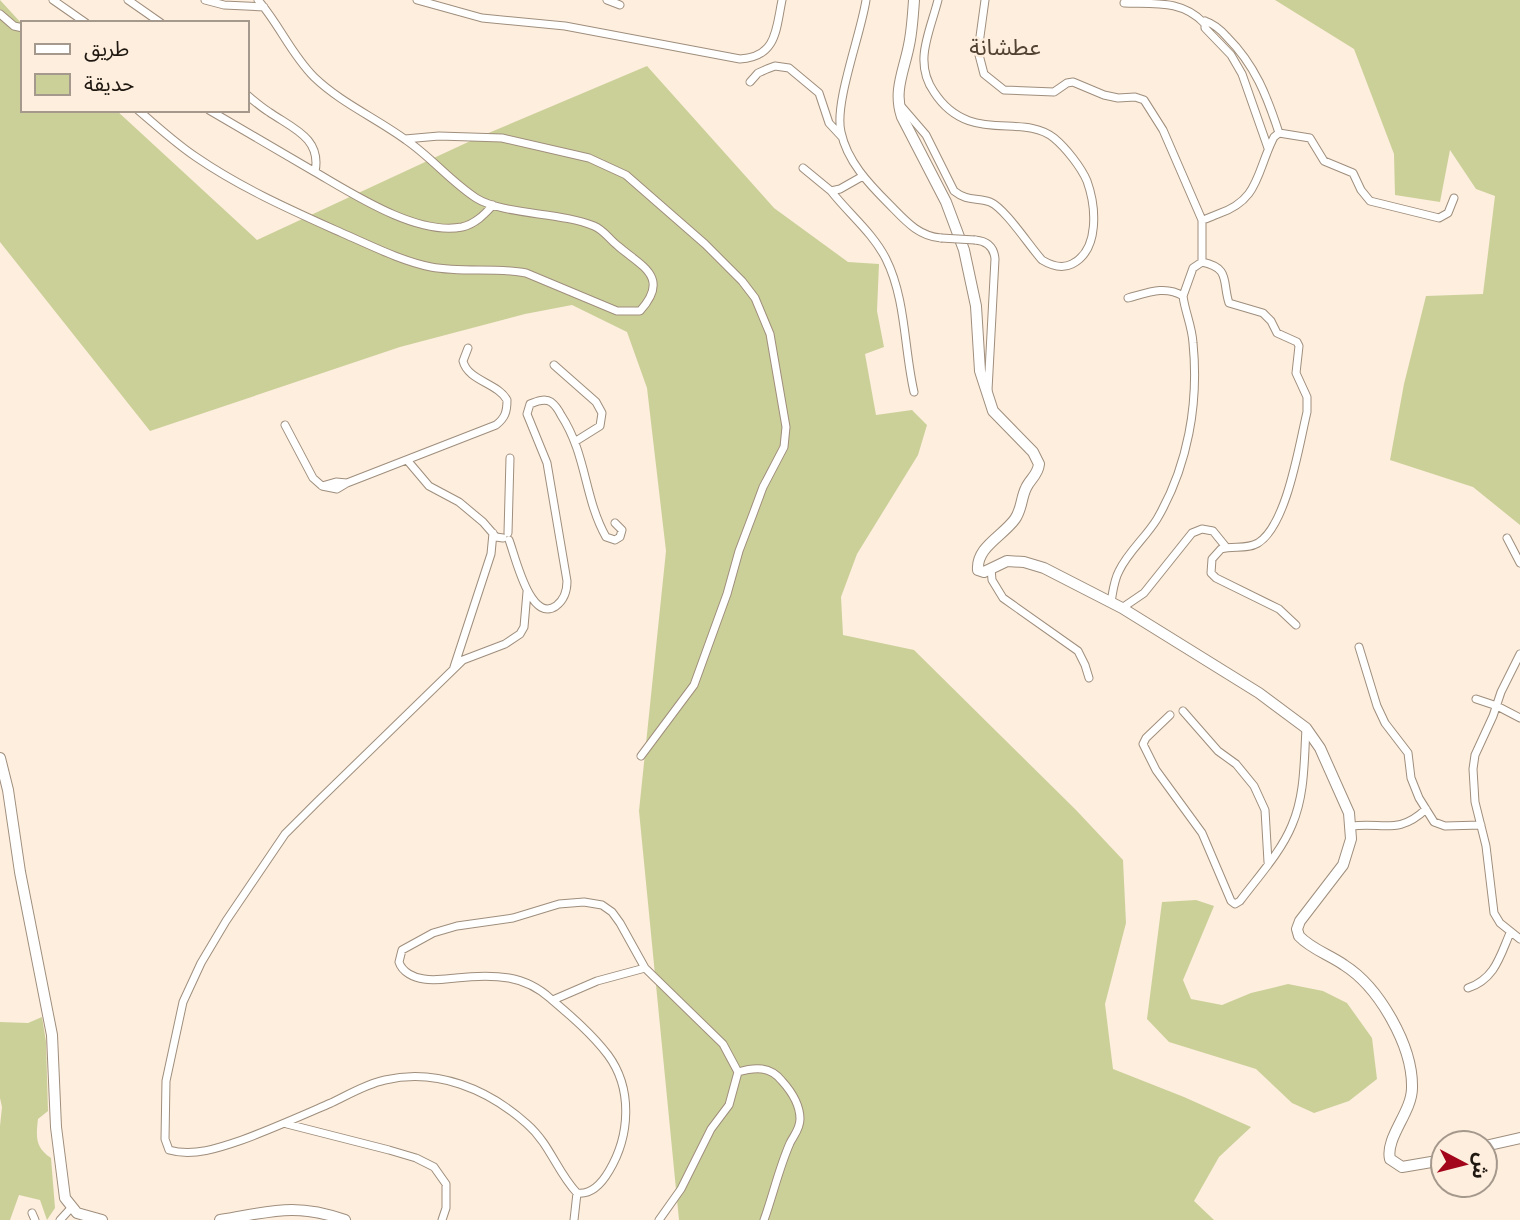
<svg xmlns="http://www.w3.org/2000/svg" width="1520" height="1220" viewBox="0 0 1520 1220" font-family="Montserrat,'Noto Sans Arabic',sans-serif">
<style>
.green{fill:#cbd099}
.lines{fill:none;stroke-linecap:round;stroke-linejoin:round}
.street-casing{stroke:#9f8e7c;stroke-width:9}
.secondary-casing{stroke:#9f8e7c;stroke-width:12}
.street{stroke:#fff;stroke-width:7}
.secondary{stroke:#fff;stroke-width:10}
.street-bridge-casing{stroke:#9f8e7c;stroke-width:9;stroke-linecap:butt}
.street-bridge{stroke:#fff;stroke-width:7}
.labels{text-anchor:middle;stroke-width:5;stroke-linejoin:round;paint-order:stroke}
.quarter-label{font-size:23px;fill:#524332;stroke:#feeede}
</style>
<rect width="100%" height="100%" fill="#feeede"/>
<path class="green" d="M0,0L23,25V110H116L257,240L479,137L647,66L774,208L848,262L879,264L877,311L884,347L865,354L876,415L912,410L927,425L918,455L857,554L841,597L843,635L914,650L1076,810L1123,860L1126,923L1105,1004L1113,1069L1184,1097L1251,1127L1219,1157L1194,1201L1214,1220H679L639,811L666,551L647,388L627,332L572,305L525,314L400,347L150,431L0,242Z
M1275,0H1520V525L1473,487L1390,460L1404,384L1426,296L1483,294L1495,196L1476,189L1450,150L1440,202L1395,195L1394,154L1354,49Z
M1196,900L1214,906L1183,980L1191,999L1222,1005L1251,993L1288,984L1323,991L1347,1003L1372,1038L1377,1079L1349,1101L1314,1113L1292,1103L1256,1069L1169,1042L1147,1019L1162,902Z
M42,1017L46,1042L48,1111L38,1119C36,1137 35,1147 51,1158L55,1208L47,1220L40,1200L19,1195L10,1220H0V1126L2,1107L0,1098V1022L28,1023Z"/>
<g class="lines">
<g class="street-casing">
<path id="street" d="M53,0L86,23
M128,0L161,23
M205,0L224,5L264,7
M417,0L482,18L565,26L740,59C777,57 776,29 782,0
M607,0L620,5
M866,0C861,34 834,103 841,132C847,161 869,184 888,203C904,219 917,236 941,238
M985,0L978,51L984,74L1004,90L1054,92L1067,83L1073,82L1104,95L1118,98L1135,97L1144,100L1163,130L1202,220
M1124,3C1156,4 1182,0 1204,23
M0,14L14,26L23,28
M1205,21V28L1231,55L1242,74L1268,148
M1205,21C1214,24 1221,30 1227,37C1255,65 1267,96 1279,133
M750,82L758,73L767,69L775,66L789,68L819,93L829,123L842,137
M247,95C254,101 261,107 269,112C292,128 322,138 315,172C353,194 417,236 462,227C475,224 484,215 493,205
M901,106L926,135L954,191C968,202 976,197 990,202C1005,208 1030,247 1042,260C1052,266 1062,269 1072,264C1100,250 1096,206 1087,181C1081,167 1066,148 1054,138C1022,112 969,146 934,92C913,62 930,32 938,0
M138,110C157,126 175,143 196,157C241,188 291,210 342,233C370,245 401,261 431,267C463,273 495,267 526,273L617,311H640C671,277 641,266 618,246C609,239 604,230 594,226C561,212 503,215 476,198C450,181 431,157 406,140C376,118 341,103 314,77C291,54 279,24 258,0
M209,110L315,172
M405,139L439,136L502,138L589,158L626,175L705,244L742,281L755,298L770,334L786,427L784,447L763,487L753,514L739,551L727,594L694,685L641,756
M803,168L831,191L840,189L863,176
M831,191C849,214 873,233 886,259C906,299 904,349 914,392
M975,240C987,241 994,247 995,259L988,390
M1202,262C1231,268 1222,282 1229,303L1263,313L1271,321L1277,333L1297,342L1299,346L1296,373L1307,397V412C1299,445 1287,525 1258,543C1246,550 1233,545 1221,549L1212,559L1211,573L1216,578L1279,609L1296,625
M1183,296L1193,268L1202,262V220C1208,219 1212,216 1218,214C1260,200 1256,172 1274,137L1279,133L1310,138L1324,161L1353,173L1361,190L1370,201L1439,218L1448,213L1454,198
M554,365L596,402L602,413L600,426L576,441
M285,425L313,478L322,486
M407,460L429,486L459,502L483,522L496,537L503,538
M347,483L336,482L322,486L337,489L347,483L496,425C505,418 507,412 507,400C498,383 468,381 463,361L468,348
M508,533L510,458
M1507,538L1520,563
M509,540C515,555 530,624 556,606C564,600 567,590 567,581L547,463L527,414L530,404C537,401 545,398 551,402C555,405 559,411 561,415C587,455 584,498 606,537L615,540L620,537L622,530L615,523
M991,568L992,580L1003,598L1078,651L1085,665L1089,678
M527,592L524,627L520,634L505,644L463,660L317,802L285,834L226,921L201,963L183,1002L166,1081L165,1139L169,1150C193,1157 219,1148 242,1140C272,1129 301,1116 331,1103C348,1095 366,1084 385,1080C437,1068 488,1089 527,1124C550,1144 557,1172 577,1193C592,1195 602,1183 609,1171C630,1136 633,1089 608,1055C592,1034 571,1016 551,999C539,988 526,981 509,978C492,975 473,976 456,978C446,979 434,981 424,979C414,978 402,972 399,962L402,950L433,933L457,926L513,918L559,904L584,902L602,905L612,912L620,923L645,968L723,1044L738,1072L729,1105L711,1129L681,1189L659,1220
M1111,602C1113,591 1114,580 1119,571C1128,552 1146,537 1157,519C1188,466 1199,403 1193,343C1192,326 1185,312 1183,296C1165,285 1147,293 1128,298
M1122,608L1144,593L1192,533L1202,529L1213,531L1226,547
M1359,647L1377,706L1385,723L1408,753L1411,778L1419,798L1434,822L1445,826L1481,825
M1520,654L1501,692L1493,716L1475,755L1473,769L1475,802L1486,846L1494,913L1500,923L1520,939
M454,667L491,554L493,533
M1476,699L1497,706L1520,718
M1183,711L1218,751L1236,764L1254,786L1265,810L1268,862
M1170,715L1146,738L1143,744L1156,770L1202,833L1231,901L1235,904L1240,901C1258,877 1281,852 1292,825C1305,795 1304,761 1306,729
M1352,826C1383,822 1399,835 1426,809
M1468,988C1495,979 1500,956 1510,933
M553,1000L597,981L645,968
M738,1072C755,1067 770,1066 782,1081C791,1091 800,1104 800,1119C800,1129 794,1135 790,1143C779,1168 773,1195 764,1220
M287,1124L389,1150L416,1158L434,1167L446,1184V1208L442,1220
M32,1213L35,1220
M60,1220L71,1208
M574,1220L577,1193"/>
</g>
<g class="secondary-casing">
<path id="secondary" d="M914,0C913,15 912,31 909,45C904,71 893,91 902,117L946,202L964,250L976,306L980,371L993,411L1033,452L1039,464C1038,475 1030,479 1026,488C1021,498 1022,509 1015,519C1003,536 976,547 978,570L984,572L1007,561L1024,562L1044,568L1122,608L1259,693L1306,728L1320,748L1349,813L1351,839L1343,865L1300,921L1297,929L1299,936C1311,949 1330,955 1344,965C1379,987 1413,1046 1412,1088C1412,1112 1385,1138 1390,1159L1402,1167L1443,1160
M0,758L8,790L20,872L52,1035L56,1127L65,1198L77,1213L102,1220
M1485,1146L1520,1138
M220,1220C270,1212 294,1202 345,1220"/>
</g>
<use href="#street" class="street"/>
<use href="#secondary" class="secondary"/>
<g class="street-bridge-casing">
<path id="street-bridge" d="M941,238L975,240"/>
</g>
<use href="#street-bridge" class="street-bridge"/>
</g>
<g class="labels">
<g class="quarter-label">
<text x="1005" y="55">عطشانة</text>
</g>
</g>
<rect x="21" y="21" width="228" height="91" fill="#feeede" stroke="#a5988c" stroke-width="2"/>
<rect x="35" y="44" width="35" height="10" fill="#ffffff" stroke="#a5988c" stroke-width="2"/>
<text x="84" y="56" font-size="21" fill="#1f1811">طريق</text>
<rect x="35" y="74" width="35" height="21" fill="#cbd099" stroke="#a5988c" stroke-width="2"/>
<text x="84" y="91" font-size="21" fill="#1f1811">حديقة</text>
<g transform="translate(1464 1164) rotate(97)"><circle r="33" fill="#feeede" stroke="#a5988c" stroke-width="2"/>
<path d="M0-5L12 26L0 18L-12 26Z" fill="#a3061a"/>
<text y="-10" font-size="19" font-weight="bold" text-anchor="middle" fill="#1f1811">ش</text>
</g>
</svg>
